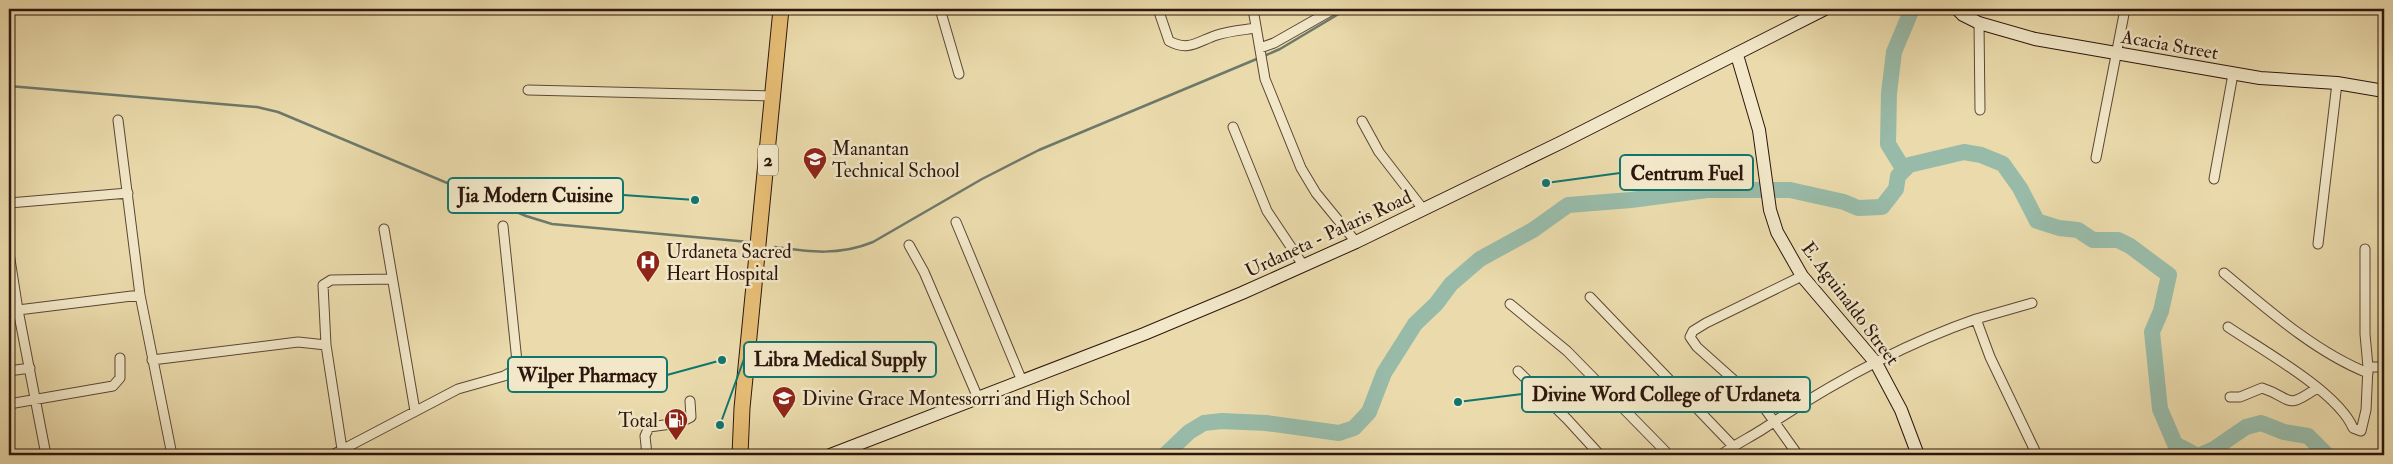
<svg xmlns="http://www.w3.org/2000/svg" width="2393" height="464" viewBox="0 0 2393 464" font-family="'IM FELL Double Pica',serif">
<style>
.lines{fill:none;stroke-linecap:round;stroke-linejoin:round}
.stream{stroke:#6d796b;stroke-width:2.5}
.river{stroke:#98bba9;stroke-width:16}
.street-casing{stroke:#5c4735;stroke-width:11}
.secondary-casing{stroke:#2d160d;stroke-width:14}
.primary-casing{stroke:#2d160d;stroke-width:17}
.street{stroke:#f2e8c9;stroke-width:9}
.secondary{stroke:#f2e8c9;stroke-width:12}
.primary{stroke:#e6be76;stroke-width:15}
.labels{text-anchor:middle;stroke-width:5;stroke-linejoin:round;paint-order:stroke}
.shield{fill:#f2e8c9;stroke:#685545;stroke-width:1}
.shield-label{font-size:18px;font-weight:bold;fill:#2d160d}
.street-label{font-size:19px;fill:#2d160d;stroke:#f2e8c9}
.poi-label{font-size:19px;fill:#2d160d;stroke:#f2e8c9;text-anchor:start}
.leader{fill:none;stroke:#0f766e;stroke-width:2}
.callout-dot{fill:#0f766e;stroke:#f2e8c9;stroke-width:2}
.callout{fill:#f2e8c9;stroke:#0f766e;stroke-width:2}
.callout-label{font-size:20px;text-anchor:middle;font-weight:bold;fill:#2d160d}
</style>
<rect width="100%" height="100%" fill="#ebdbac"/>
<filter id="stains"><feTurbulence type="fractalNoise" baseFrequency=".004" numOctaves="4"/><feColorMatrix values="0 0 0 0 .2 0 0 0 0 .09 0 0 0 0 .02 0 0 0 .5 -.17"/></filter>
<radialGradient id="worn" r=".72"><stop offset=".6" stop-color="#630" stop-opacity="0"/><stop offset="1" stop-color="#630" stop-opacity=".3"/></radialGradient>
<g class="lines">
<path class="stream" d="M1264,56L1280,49L1347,9
M9,86L257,107L278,112L526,216L552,224L749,242
M775,247C810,252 839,256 873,242L982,179L1039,150L1259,58"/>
<path class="river" d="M1904,170L1888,144L1889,93L1894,52L1912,9
M1165,455L1189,432L1204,423L1222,421L1266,423L1339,433L1354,428L1369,412L1384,373L1415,324L1436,304L1451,284L1480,259L1533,230L1568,205L1631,200L1707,190H1790L1844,202L1858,208L1882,207L1896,189L1898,176L1909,165L1964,152L1981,155L2003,164L2020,188L2037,221L2059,228L2078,230L2093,240H2118L2130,246L2169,275L2161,311L2152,332L2160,409L2175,444L2196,455
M2200,455L2214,449L2246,427L2261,423L2284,432L2308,436L2327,455"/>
<g class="street-casing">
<path id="street" d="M940,9L959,74
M1158,9L1169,41C1189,52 1198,41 1217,35C1229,31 1243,30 1256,28
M1253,9L1265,79L1301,168L1316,193L1356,242
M1979,23L1980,110
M1260,48L1274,43L1334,9
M528,90L774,96
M118,120L140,295
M1362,121L1379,152L1423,209
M1233,127L1267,211L1303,265
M2096,158L2125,9
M2214,179L2233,74
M9,203L128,193
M956,222L1022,381
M384,229L415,411
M2318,244L2337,83
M909,245L924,272L978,398
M2365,249V334L2368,367H2384
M9,253L18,310
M2224,273C2267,309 2315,352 2368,373
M1590,297L1733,446
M1510,304L1567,351L1669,455
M1976,319L2032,303
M2228,327C2262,350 2338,392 2353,428L2361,431L2366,410L2368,367
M152,360L298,342L326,345
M9,371L30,368
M1518,371L1567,419L1600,455
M2230,397H2240L2262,388C2293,398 2284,411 2317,388
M9,404L113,386L120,378V358
M342,449L326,345L323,285L331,280L392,279
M46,455L18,310L140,295L172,455
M332,455L458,389L504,376L513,371L517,362L516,352L503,226
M647,455L645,436L649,427L679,423L691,417L690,401
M1721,455C1734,445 1749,438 1763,429C1829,385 1901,345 1976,319L1990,357L2037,455
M1798,455L1763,406L1697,347L1690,337L1693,331L1706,323L1802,276"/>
</g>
<g class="secondary-casing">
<path id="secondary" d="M1957,9L1963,15L1979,23L2035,39L2260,78L2337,83L2384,91
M1737,55L1759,130L1770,210L1777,232L1802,276L1876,363L1901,410L1918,455
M830,455L1144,334L1242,293L1356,242L1562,142L1825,9"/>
</g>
<g class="primary-casing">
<path id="primary" d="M740,455L742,408L781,9"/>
</g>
<use href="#street" class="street"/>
<use href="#secondary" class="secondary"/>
<use href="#primary" class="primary"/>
</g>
<defs>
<g id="university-pin" transform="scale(1.25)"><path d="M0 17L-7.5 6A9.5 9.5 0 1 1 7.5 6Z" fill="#8f2418" stroke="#f2e8c9"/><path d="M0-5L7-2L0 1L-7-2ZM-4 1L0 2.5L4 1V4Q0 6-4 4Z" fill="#fff"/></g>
<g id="hospital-pin" transform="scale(1.25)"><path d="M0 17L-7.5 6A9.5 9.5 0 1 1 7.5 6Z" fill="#8f2418" stroke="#f2e8c9"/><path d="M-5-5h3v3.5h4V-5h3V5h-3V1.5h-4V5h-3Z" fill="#fff"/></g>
<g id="school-pin" transform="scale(1.25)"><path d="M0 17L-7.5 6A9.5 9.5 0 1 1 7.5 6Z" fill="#8f2418" stroke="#f2e8c9"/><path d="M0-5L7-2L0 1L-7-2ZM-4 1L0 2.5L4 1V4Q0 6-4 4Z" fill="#fff"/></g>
<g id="fuel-pin" transform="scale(1.25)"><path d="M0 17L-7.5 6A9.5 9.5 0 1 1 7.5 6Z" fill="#8f2418" stroke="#f2e8c9"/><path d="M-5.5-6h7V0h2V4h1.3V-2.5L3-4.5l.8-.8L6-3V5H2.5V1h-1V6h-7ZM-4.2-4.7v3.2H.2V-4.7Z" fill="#fff"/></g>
</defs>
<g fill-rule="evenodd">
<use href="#university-pin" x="815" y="159"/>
<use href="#hospital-pin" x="648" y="262"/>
<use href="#school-pin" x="784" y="398"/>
<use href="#fuel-pin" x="676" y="420"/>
</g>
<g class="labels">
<rect class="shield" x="758" y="144.5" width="20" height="31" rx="4"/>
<g class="shield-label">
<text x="768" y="166">2</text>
</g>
<g class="street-label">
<text transform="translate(2170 44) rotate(10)" y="7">Acacia Street</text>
<text transform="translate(1328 233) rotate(-25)" y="7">Urdaneta - Palaris Road</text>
<text transform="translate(1851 303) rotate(53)" y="7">E. Aguinaldo Street</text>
</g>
<g class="poi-label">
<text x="832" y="155">Manantan<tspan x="832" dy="22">Technical School</tspan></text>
<text x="666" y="258">Urdaneta Sacred<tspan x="666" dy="22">Heart Hospital</tspan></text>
<text x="802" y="405">Divine Grace Montessorri and High School</text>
<text x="658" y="427" text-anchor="end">Total</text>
</g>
</g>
<path class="leader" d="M1546 183L1620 173M695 200L623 195M720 425L744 359M722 360L667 375M1458 402L1522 394"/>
<g class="callout-dot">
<circle cx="1546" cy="183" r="5"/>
<circle cx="695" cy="200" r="5"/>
<circle cx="720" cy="425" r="5"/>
<circle cx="722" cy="360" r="5"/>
<circle cx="1458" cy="402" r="5"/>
</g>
<g class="callout">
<rect x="1620" y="155" width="133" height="35" rx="5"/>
<rect x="448" y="178" width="175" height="35" rx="5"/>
<rect x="744" y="342" width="192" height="35" rx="5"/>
<rect x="508" y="357" width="159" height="35" rx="5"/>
<rect x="1522" y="377" width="288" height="35" rx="5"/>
</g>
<g class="callout-label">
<text x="1687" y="180">Centrum Fuel</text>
<text x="535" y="202">Jia Modern Cuisine</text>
<text x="840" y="366">Libra Medical Supply</text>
<text x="587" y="382">Wilper Pharmacy</text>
<text x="1666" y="401">Divine Word College of Urdaneta</text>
</g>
<rect width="2393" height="464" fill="none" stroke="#ebdbac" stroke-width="30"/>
<rect x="10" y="10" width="2373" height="444" fill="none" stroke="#2d160d" stroke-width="2.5"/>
<rect x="15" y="15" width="2363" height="434" fill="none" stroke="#2d160d"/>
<rect width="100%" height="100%" filter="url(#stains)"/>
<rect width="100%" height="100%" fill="url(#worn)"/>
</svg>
